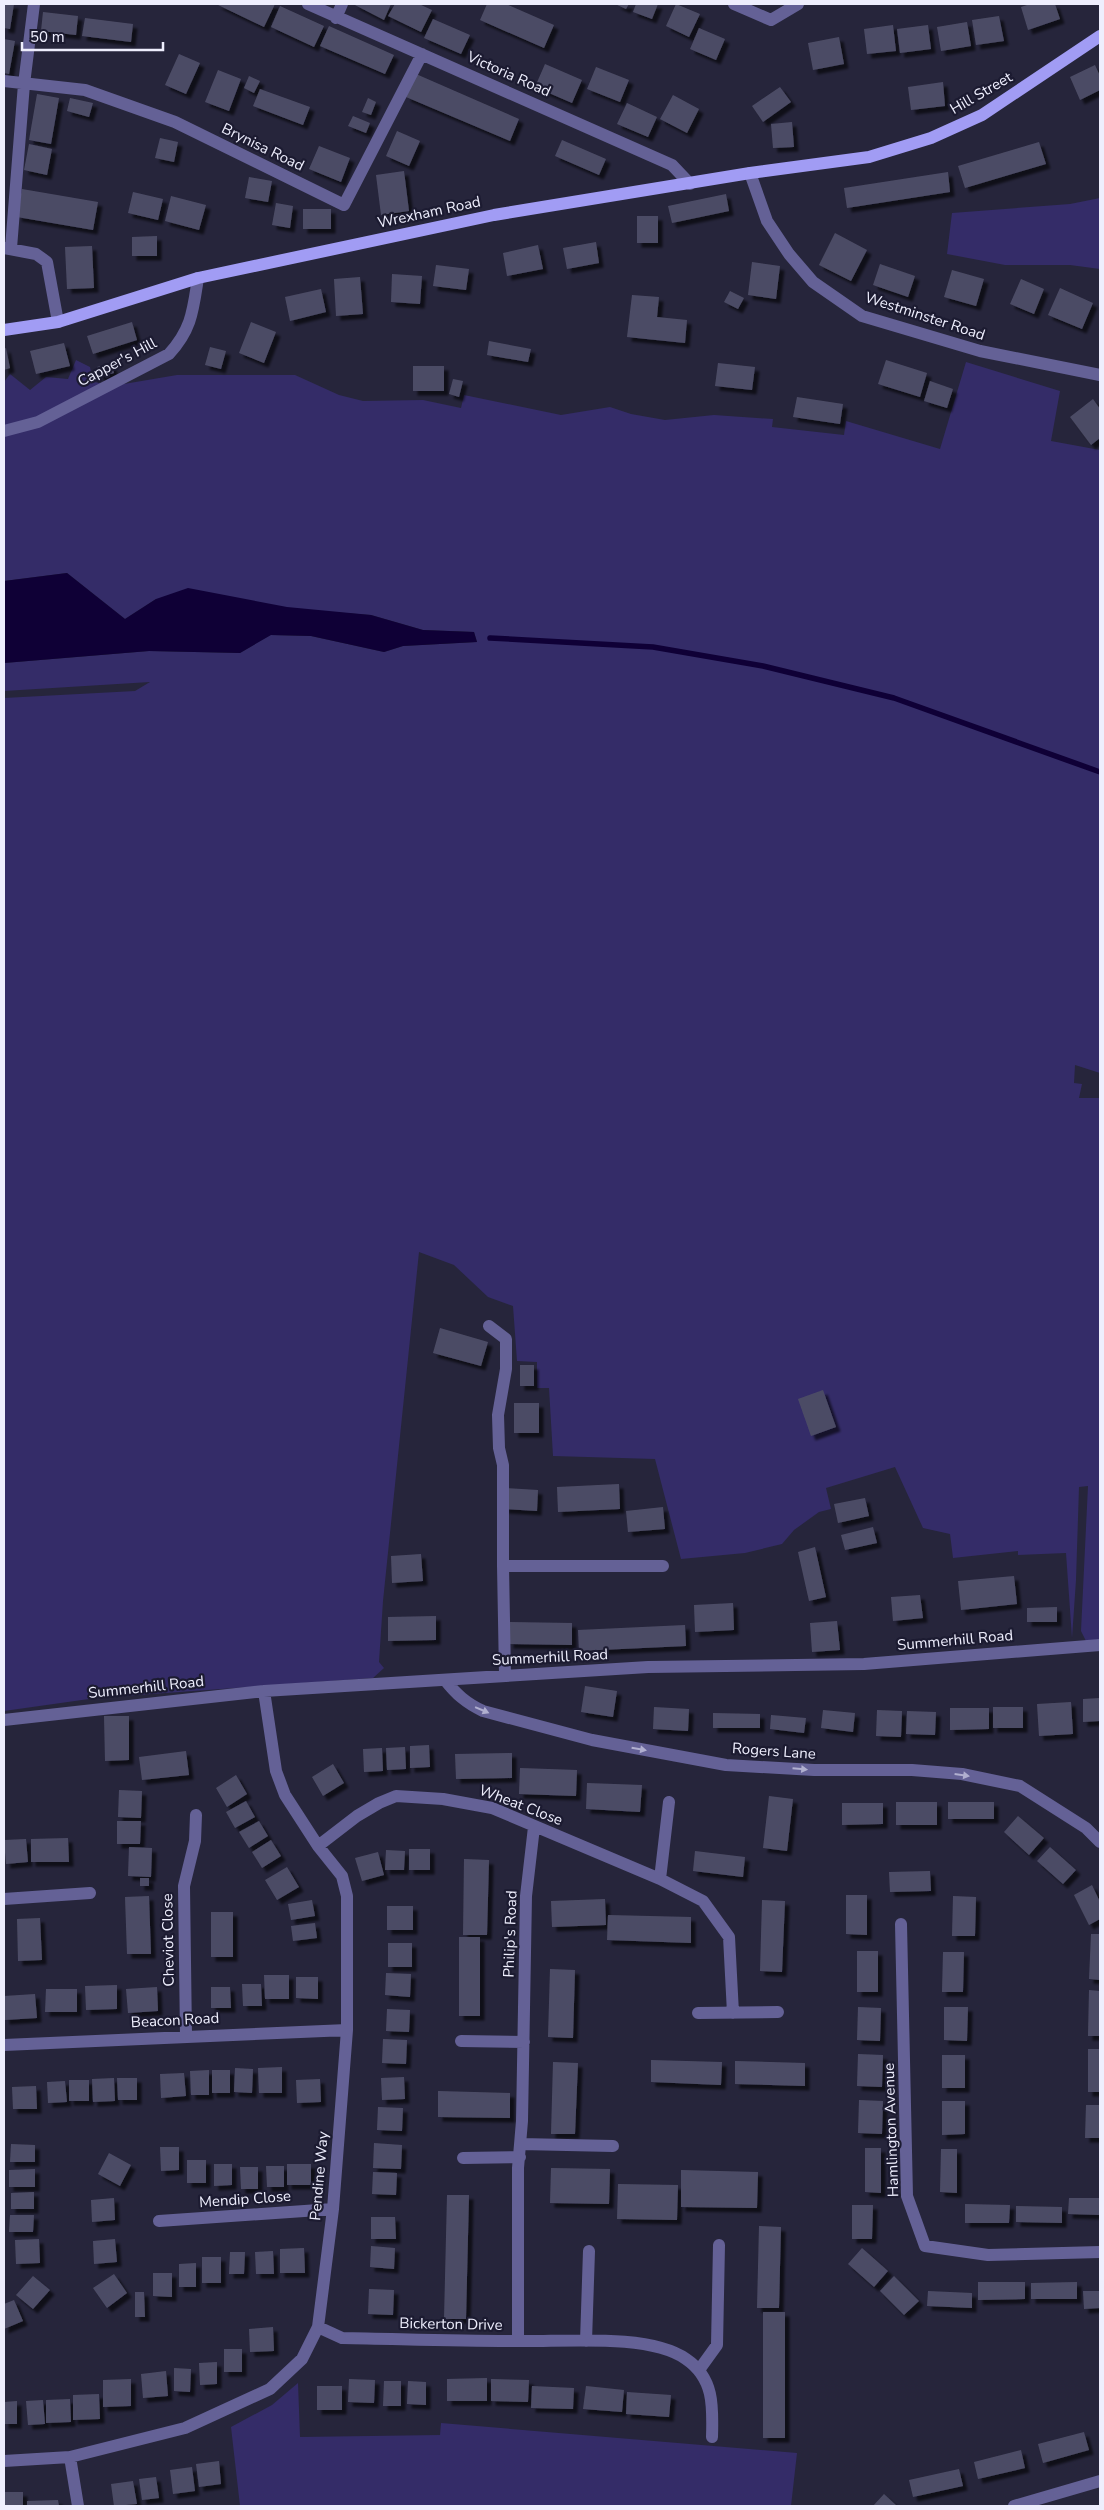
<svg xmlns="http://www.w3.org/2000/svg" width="1104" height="2510" viewBox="0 0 1104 2510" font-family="'Nunito Sans',sans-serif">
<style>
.green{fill:#342c68}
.water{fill:#0f0036}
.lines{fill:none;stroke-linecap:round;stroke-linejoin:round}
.stream{stroke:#0f0036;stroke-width:5.5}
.building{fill:#4c4c65;filter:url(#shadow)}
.minor{stroke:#646196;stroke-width:12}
.major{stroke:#a19cf4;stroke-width:12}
.oneway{fill:#b0afcf}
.labels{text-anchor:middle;stroke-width:4.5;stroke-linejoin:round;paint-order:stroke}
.street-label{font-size:15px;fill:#eeeefd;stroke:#1c1b31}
</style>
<defs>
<filter id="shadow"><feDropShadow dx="4.5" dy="4.5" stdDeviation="1" flood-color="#0009"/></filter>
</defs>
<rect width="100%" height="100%" fill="#26253b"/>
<path class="green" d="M1100,198V269L1070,265H1005L947,254L952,213L1070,204Z
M76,360L90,367L93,382L118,385L177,375H295L339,395L363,401L423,400L461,408L464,395L561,415L610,407L631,414L665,420L714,415L773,419L772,427L844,435L846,421L940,449L966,362L1060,391L1051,441L1100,450V1073L1075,1065L1074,1083L1082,1084L1079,1098H1100V1640L1086,1641L1081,1631L1088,1486L1079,1487L1076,1580L1072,1638L1066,1553L1018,1555V1551L953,1558L950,1534L923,1528L895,1467L826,1488L831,1509L819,1512L794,1530L782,1544L745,1553L681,1559L655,1459L553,1456L549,1388H537V1362L517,1361L513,1306L488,1297L454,1265L419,1252L383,1601L379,1662L384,1668L373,1678L96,1698L4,1711V698L135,691L150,682L4,691V663L149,651L240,653L270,635L311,636L384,652L403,646L477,642L474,632L423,630L371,615L156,599L125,619L67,573L4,581V382L10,374L30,390L46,377L68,379Z
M298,2383L300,2437L440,2435L441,2423L797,2453L791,2506H240L231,2427L272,2405Z"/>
<path class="water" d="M67,573L125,619L156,599L188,588L287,607L371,615L423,630L474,632L477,642L403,646L384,652L311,636L271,635L240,653L149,651L4,663V581Z"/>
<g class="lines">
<path class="stream" d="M490,638L653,647L763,666L894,698L1100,772"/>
</g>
<path class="building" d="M4,4H14L10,29L4,28Z
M216,4H275L264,27Z
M353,4H391L384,20Z
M395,4H419L432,10L421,32L388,16Z
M487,4H506L554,25L544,48L480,20Z
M615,4H629L626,9Z
M636,4H658L652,19L633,12Z
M676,4L700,14L689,37L666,26Z
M1030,4H1055L1060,19L1028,30L1021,7Z
M280,6L324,26L314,47L271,27Z
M43,12L78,16L76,35L41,31Z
M999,16L1004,41L976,45L972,20Z
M85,18L133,24L131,42L82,36Z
M433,19L470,35L461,54L424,38Z
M967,22L971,46L941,51L937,27Z
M893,25L896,51L867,54L864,29Z
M928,25L931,49L900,53L897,29Z
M329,26L394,55L385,74L320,46Z
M699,28L725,39L716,60L690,49Z
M839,37L844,64L813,70L808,43Z
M4,39L15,41L9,74L4,73Z
M179,54L200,63L186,94L165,85Z
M545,64L582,80L572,103L535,87Z
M1095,65L1100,76V90L1080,100L1070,77Z
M596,67L629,80L620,102L587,89Z
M218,70L241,79L229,111L205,102Z
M416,74L519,119L510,141L406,97Z
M249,76L260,81L254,93L244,88Z
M943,82L945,106L911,110L908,87Z
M780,87L791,102L763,122L752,106Z
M260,89L310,107L303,125L253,106Z
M37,94L59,98L51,144L29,140Z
M673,95L699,109L687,133L660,119Z
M70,98L93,103L89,117L67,111Z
M368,98L376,102L371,115L362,112Z
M627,103L657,117L648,137L617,124Z
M353,116L370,123L366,133L348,126Z
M792,122L794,147L773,148L771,124Z
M397,131L420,141L409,166L386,156Z
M160,138L178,142L174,162L155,158Z
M562,140L606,159L599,175L555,156Z
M1039,142L1046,164L965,188L958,166Z
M29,144L52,149L47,175L24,170Z
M319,146L350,158L341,182L309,169Z
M404,171L409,211L381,215L376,175Z
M948,172L950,192L847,208L844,188Z
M249,177L272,181L268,202L245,198Z
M22,189L98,202L93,230L17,217Z
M133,192L163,199L158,220L128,213Z
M726,194L729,211L672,223L668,206Z
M171,196L206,205L199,230L165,221Z
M276,203L293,206L290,228L272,225Z
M303,209H331V229H303Z
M637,216H658V243H637Z
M835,233L867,250L851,281L819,265Z
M157,236V256H132V237Z
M596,242L599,263L567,269L563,248Z
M538,245L543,269L507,276L503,253Z
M92,246L94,288L67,289L65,247Z
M752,262L780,266L776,299L748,295Z
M880,264L915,276L908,297L873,285Z
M436,265L469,269L466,290L433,286Z
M952,270L984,279L976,306L944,297Z
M392,274L422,276L420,304L391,302Z
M360,277L363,314L336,316L334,279Z
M1021,279L1044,289L1034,314L1010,304Z
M1060,288L1093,303L1082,329L1048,315Z
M321,289L326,312L290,321L285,297Z
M730,291L744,298L738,309L724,302Z
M632,295L659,297L657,317L687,320L685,343L627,337Z
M132,322L137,340L93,354L87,336Z
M251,322L276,332L264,363L239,353Z
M489,341L531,349L528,362L487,355Z
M64,343L70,366L36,374L30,351Z
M210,347L226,351L221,369L205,365Z
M6,348L10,368L4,370V349Z
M886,360L927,373L920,397L878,384Z
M111,363L114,373L100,377L97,367Z
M718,363L755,367L752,390L715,386Z
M413,366H444V391H413Z
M453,379L463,381L459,397L449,394Z
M930,381L953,389L947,408L924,401Z
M797,397L843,404L840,424L793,417Z
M1093,399L1100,409V438L1091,445L1070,417Z
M440,1328L488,1342L481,1366L433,1353Z
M520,1365H534V1386H520Z
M823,1390L836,1427L811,1436L798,1399Z
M514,1403H539V1433H514Z
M619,1484L620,1509L558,1512L557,1487Z
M505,1488L538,1490L537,1511L504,1509Z
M865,1498L869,1516L838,1523L834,1504Z
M663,1507L665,1529L628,1532L626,1511Z
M873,1527L877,1543L845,1550L841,1535Z
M815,1547L826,1597L809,1601L798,1552Z
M421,1554L423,1581L392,1583L391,1556Z
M1014,1576L1017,1604L961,1610L958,1581Z
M920,1595L923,1618L893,1621L891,1597Z
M733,1603L734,1630L695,1632L694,1605Z
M1057,1607V1622H1027V1608Z
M436,1616V1640L388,1641V1617Z
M837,1621L840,1650L812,1652L810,1623Z
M509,1622L572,1623V1645L509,1644Z
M685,1625L686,1646L579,1651L578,1630Z
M585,1686L617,1691L613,1717L581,1712Z
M1100,1698V1721L1083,1722V1699Z
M1071,1702L1073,1734L1039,1736L1037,1704Z
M654,1707L689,1709L688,1731L653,1729Z
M993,1707H1023V1728H993Z
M950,1708H989V1729L950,1730Z
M823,1710L855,1713L853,1732L821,1728Z
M877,1710L902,1711L901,1737L876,1736Z
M907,1711L936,1712L935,1735L906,1734Z
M713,1713L760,1714V1728H713Z
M771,1715L806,1718L804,1733L770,1729Z
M104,1716H129V1760L105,1761Z
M429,1745L430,1767L410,1768V1746Z
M405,1747L406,1769L387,1770L386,1748Z
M382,1748L383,1771L364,1772L363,1749Z
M186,1751L189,1775L142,1780L139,1757Z
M512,1753V1778L456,1779L455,1754Z
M333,1764L344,1783L323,1796L312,1777Z
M520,1768L577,1770L576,1796L519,1794Z
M236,1775L247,1794L227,1807L216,1788Z
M587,1783L642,1785L640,1812L586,1809Z
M119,1790L142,1791L141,1818L118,1817Z
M769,1796L793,1799L787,1851L763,1848Z
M246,1801L255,1817L235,1828L226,1812Z
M896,1802H937V1825H896Z
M948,1802H994V1819H948Z
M842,1803H883V1824L842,1825Z
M1018,1816L1044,1838L1029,1855L1004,1832Z
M117,1821H141L140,1844H117Z
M259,1821L268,1836L249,1848L239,1832Z
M68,1838L69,1862H31V1839Z
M26,1839L28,1862L6,1864L4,1840Z
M271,1840L281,1856L262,1868L252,1852Z
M129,1847L152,1848L151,1877L128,1876Z
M1050,1847L1076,1870L1063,1884L1037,1861Z
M409,1849H430V1870H409Z
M386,1850L405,1851L404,1870H385Z
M695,1851L745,1857L743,1877L693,1871Z
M378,1852L384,1875L362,1881L355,1858Z
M464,1859L489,1860L487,1935H463Z
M287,1867L299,1887L277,1900L265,1880Z
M930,1871L931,1891L890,1892L889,1872Z
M140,1878H149V1886H140Z
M1092,1885L1100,1902V1919L1089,1925L1074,1895Z
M846,1895H867V1935L846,1934Z
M149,1896L151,1954H127L125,1897Z
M953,1896L976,1897L975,1936H952Z
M605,1899L606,1925L552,1927L551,1901Z
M312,1900L315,1916L291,1920L288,1904Z
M762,1900L785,1901L782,1972L760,1971Z
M387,1906H413V1930H387Z
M211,1912H233V1957H211Z
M608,1915L691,1917V1943L607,1940Z
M40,1918L42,1960L18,1961L17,1919Z
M315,1923L317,1938L293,1941L291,1926Z
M1091,1934H1100V1980L1089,1979Z
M459,1937H480V2016H459Z
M388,1943H412V1967H388Z
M857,1951H878V1992H857Z
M943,1952H964L963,1992H942Z
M550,1969L575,1970L573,2038L548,2037Z
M386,1973L411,1974L410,1997L385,1995Z
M264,1975H289V1999H265Z
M296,1977H318V1999L296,1998Z
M242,1984H261L262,2006H243Z
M117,1985V2009L86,2010L85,1986Z
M157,1987L158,2011L128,2013L126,1989Z
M211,1987H230L231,2008H211Z
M46,1989H77V2012H45Z
M1089,1990L1100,1991V2036H1088Z
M35,1994L37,2018L5,2020L4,1996Z
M858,2007L881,2008L880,2041L857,2040Z
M944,2007H968L967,2041L944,2040Z
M387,2009L410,2010L409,2032L386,2031Z
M383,2039L407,2040L406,2064L382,2063Z
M1088,2049H1100V2092H1088Z
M858,2054L883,2055L882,2087L857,2086Z
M942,2055H965V2088H942Z
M651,2060L722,2062L721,2085L651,2082Z
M735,2061L805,2063V2086L735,2084Z
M553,2062L578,2063L575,2134H551Z
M282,2067V2093H259L258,2068Z
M235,2068L253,2069L252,2093L234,2092Z
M209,2070V2095H191L190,2071Z
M212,2070H230V2093H212Z
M184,2073L186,2096L161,2098L160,2074Z
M404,2077L405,2099L382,2100L381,2078Z
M114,2078L115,2101L93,2102L92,2079Z
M117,2078H137V2100H118Z
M320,2079L321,2102L297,2103L296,2080Z
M69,2080H89V2101H69Z
M65,2081L67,2102L48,2103L47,2082Z
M36,2086L37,2109H13L12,2087Z
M438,2091L510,2093V2118L438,2117Z
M859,2100L883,2101L882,2134L858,2133Z
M942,2101H965V2134L942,2135Z
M1086,2105H1100V2138H1085Z
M378,2107L403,2108L402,2131L377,2130Z
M374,2143L402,2145L401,2169L373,2168Z
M11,2144L35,2145V2162H10Z
M160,2147H179V2170L161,2171Z
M865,2148H881V2193L865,2192Z
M941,2149H957V2193L940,2192Z
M109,2153L131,2165L120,2186L98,2174Z
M187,2160H206V2183H187Z
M214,2164H232V2185L214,2186Z
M287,2164H311V2185H287Z
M266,2166H284V2187H267Z
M240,2167H258V2189H241Z
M551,2168L610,2169L609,2204L550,2203Z
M35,2169V2187H9V2170Z
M681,2170L758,2172L757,2208L681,2207Z
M373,2172L397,2173L396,2195L372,2194Z
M618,2184L678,2185L677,2220L617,2219Z
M34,2192V2209H11V2193Z
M447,2195H469L466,2319H444Z
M114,2198L115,2220L92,2222L91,2200Z
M1069,2198H1100V2215L1068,2214Z
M965,2204L1010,2205L1009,2223H965Z
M852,2205H873L872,2239H852Z
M1016,2206L1062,2207V2223L1016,2222Z
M10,2215H34L33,2232H9Z
M371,2217H395L396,2239H371Z
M759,2226L781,2227L779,2308H757Z
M39,2239L40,2263L16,2264L15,2240Z
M115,2239L117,2262L94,2264L93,2241Z
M371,2246L395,2248L394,2269L370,2267Z
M304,2248L305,2273H280V2249Z
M862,2248L888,2271L874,2287L848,2264Z
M273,2251L274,2274H256L255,2252Z
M230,2252H245L244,2274H229Z
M202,2257H221V2283H202Z
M196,2263V2287H179V2264Z
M153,2273H172V2297L153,2296Z
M114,2274L127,2293L107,2308L93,2288Z
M33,2276L50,2290L33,2309L16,2295Z
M894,2276L919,2301L904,2315L880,2291Z
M978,2282H1025V2299L978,2300Z
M1077,2282V2299H1031V2283Z
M369,2289L394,2290L393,2315L368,2314Z
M928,2291L972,2293V2308L927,2306Z
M1083,2291H1100V2308L1084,2309Z
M135,2292H144L145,2317H135Z
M14,2300L23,2321L4,2329V2304Z
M763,2312H785V2438H763Z
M273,2327L274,2351L250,2352L249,2329Z
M224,2349H242V2372H224Z
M217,2362V2384L200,2385L199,2363Z
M174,2368L191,2369L190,2392L174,2391Z
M166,2371L168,2396L143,2398L141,2374Z
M487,2378V2401H447V2379Z
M131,2379V2406L103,2407V2380Z
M349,2379L375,2380L374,2403L348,2402Z
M491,2379L529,2380L528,2402L491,2401Z
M384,2381H401V2406H383Z
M408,2381L426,2382V2405L407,2404Z
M317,2386H342V2410H317Z
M532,2386L574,2388L573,2409L531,2408Z
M586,2386L624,2390L622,2412L583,2409Z
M627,2392L671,2395L669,2417L626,2414Z
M99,2394L100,2419L73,2420V2395Z
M70,2399L71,2422L46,2423V2400Z
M43,2400L45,2424L28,2425L26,2401Z
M17,2401V2424H4V2402Z
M1084,2432L1089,2450L1043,2463L1038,2444Z
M1021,2450L1025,2468L978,2479L974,2462Z
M219,2461L221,2484L199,2487L196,2464Z
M192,2467L195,2491L173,2494L170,2470Z
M959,2469L963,2486L913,2497L909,2480Z
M156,2477L159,2498L142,2500L139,2479Z
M133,2481L137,2504L114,2506L111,2484Z
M4,2492H23V2506H4Z
M884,2494L897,2506H873Z
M58,2500L59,2506H27V2501Z"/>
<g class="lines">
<path class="minor" d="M308,4L672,165L690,184
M734,4L771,20L798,4
M336,18L342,4
M4,81L85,90L175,122L344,205L422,54
M750,173L767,221L789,254L813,282L862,316L980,351L1100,375
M4,248L36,254L47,262L58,322
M11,248L24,84L34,4
M4,431L38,422L169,354C192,329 193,310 198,278
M489,1326L506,1339V1369L498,1415L499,1448L503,1465V1566
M505,1675L503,1566H663
M445,1680C456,1694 466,1703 483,1711L592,1740L726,1765L814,1770H912L962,1774L1020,1786L1086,1828L1100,1842
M4,1720L264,1691L648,1667L864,1664L1100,1645
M318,1846L357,1816L379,1803L396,1796L443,1799L492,1808L660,1879L703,1901L729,1937L733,2013
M660,1879L669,1802
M4,1899L90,1893
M901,1924L907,2196L925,2246L988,2255L1100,2252
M698,2013L778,2012
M186,2036L184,1886L195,1841L196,1815
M461,2041L524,2042
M4,2045L347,2030
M521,2144L613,2146
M463,2158L520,2157
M159,2221L333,2209
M318,2327L342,2338C401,2339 459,2341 518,2341C562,2342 649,2333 686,2359C714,2378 713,2406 712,2437
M518,2341V2168L522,2121L526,1896L534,1827
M586,2341L589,2251
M699,2370L717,2345L719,2245
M70,2457L78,2506
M4,2461L70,2457L185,2428L270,2389L302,2359L318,2327L333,2209L347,2030V1896L342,1876L318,1846L285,1795L276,1771L264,1691
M1014,2506L1100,2481"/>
<path class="major" d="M4,330L58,322L198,278L494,215L750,173L869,157L931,138L982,115L1100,36"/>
</g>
<defs><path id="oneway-solid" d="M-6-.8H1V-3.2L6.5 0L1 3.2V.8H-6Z" transform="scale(1.25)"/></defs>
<g class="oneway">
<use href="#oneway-solid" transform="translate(482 1710) rotate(23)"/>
<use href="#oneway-solid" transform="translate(639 1749) rotate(10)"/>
<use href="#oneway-solid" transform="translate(800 1769) rotate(5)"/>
<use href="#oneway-solid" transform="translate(962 1775) rotate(8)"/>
</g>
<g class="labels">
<g class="street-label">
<text transform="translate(509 74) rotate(24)" y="5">Victoria Road</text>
<text transform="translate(981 93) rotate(-30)" y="5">Hill Street</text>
<text transform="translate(263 147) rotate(26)" y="5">Brynisa Road</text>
<text transform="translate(429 212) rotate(-12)" y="5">Wrexham Road</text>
<text transform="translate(925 316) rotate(18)" y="5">Westminster Road</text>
<text transform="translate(117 362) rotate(-28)" y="5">Capper's Hill</text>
<text transform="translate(955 1640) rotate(-5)" y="5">Summerhill Road</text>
<text transform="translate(550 1657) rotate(-3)" y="5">Summerhill Road</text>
<text transform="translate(146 1687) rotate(-6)" y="5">Summerhill Road</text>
<text transform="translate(774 1751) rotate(4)" y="5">Rogers Lane</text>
<text transform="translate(521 1805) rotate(21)" y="5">Wheat Close</text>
<text transform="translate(510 1934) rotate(-88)" y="5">Philip's Road</text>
<text transform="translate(168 1940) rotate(-91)" y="5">Cheviot Close</text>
<text transform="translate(175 2020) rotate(-3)" y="5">Beacon Road</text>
<text transform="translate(891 2130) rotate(-92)" y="5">Hamlington Avenue</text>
<text transform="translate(319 2176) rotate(-85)" y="5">Pendine Way</text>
<text transform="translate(245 2199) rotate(-4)" y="5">Mendip Close</text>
<text transform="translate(451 2324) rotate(1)" y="5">Bickerton Drive</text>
</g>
</g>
<rect width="1104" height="2510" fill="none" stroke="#eeeefd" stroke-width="10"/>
<path d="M22 42v8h141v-8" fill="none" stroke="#eeeefd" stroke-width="2.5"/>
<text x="30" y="42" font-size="15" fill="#eeeefd" stroke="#1c1b31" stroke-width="4" paint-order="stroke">50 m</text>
</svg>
